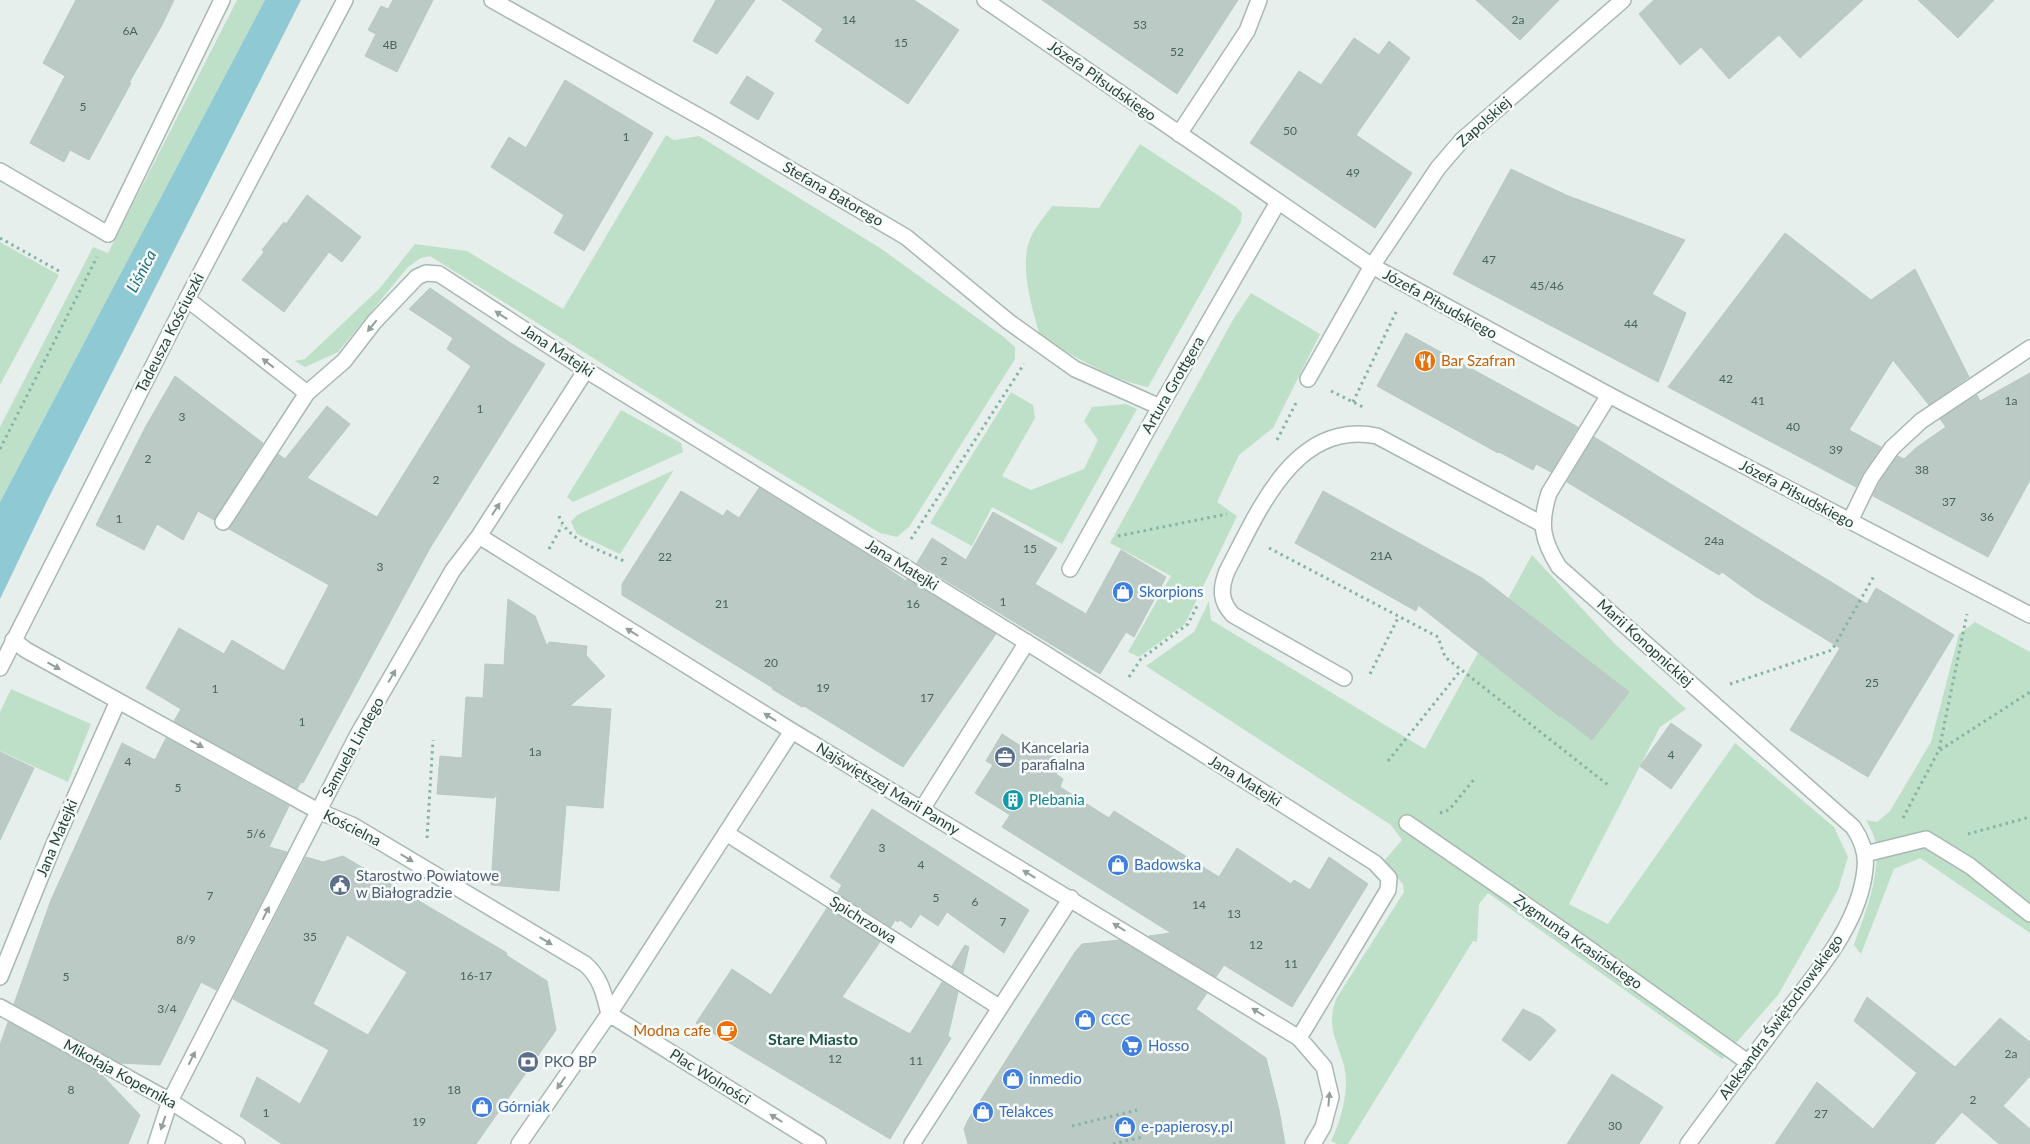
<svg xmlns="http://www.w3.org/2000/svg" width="2030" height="1144" viewBox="0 0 2030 1144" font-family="Lato,sans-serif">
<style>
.green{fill:#bfe0c8}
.water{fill:#8ec9d4}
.building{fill:#bbcac4;stroke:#b8c9c2;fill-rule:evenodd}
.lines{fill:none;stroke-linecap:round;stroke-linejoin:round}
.service-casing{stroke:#a8b8b2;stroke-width:18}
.pedestrian-casing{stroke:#a8b8b2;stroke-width:18}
.minor-casing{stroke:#a8b8b2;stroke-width:18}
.tertiary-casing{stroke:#a8b8b2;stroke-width:18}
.path{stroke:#86b3a5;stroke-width:3;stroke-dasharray:2.5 4;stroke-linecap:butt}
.service{stroke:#fff;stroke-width:15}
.pedestrian{stroke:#fff;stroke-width:15}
.minor{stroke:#fff;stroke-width:15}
.tertiary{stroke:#fff;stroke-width:15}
.oneway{fill:#92a09c}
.labels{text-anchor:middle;stroke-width:5;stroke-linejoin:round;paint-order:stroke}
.number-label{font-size:12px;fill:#4a645c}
.street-label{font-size:15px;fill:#24423a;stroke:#f7fbf9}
.food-label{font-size:15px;fill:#c56008;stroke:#f7fbf9;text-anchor:start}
.shop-label{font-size:15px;fill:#366cbe;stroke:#f7fbf9;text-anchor:start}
.service-label{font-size:15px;fill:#4e5e75;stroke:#f7fbf9;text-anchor:start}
.culture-label{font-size:15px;fill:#0d838f;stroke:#f7fbf9;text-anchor:start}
.water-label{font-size:16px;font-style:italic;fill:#1c6f80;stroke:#f7fbf9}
.neighbourhood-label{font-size:16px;font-weight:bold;fill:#1f5548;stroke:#f7fbf9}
</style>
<rect width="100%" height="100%" fill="#e6efeb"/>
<path class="green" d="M237,0H265L0,502V427L93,247L108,253Z
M666,135L674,140L699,136L880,248L1005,338L1015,347V359L909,527L897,537L880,533L699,424L430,256L421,258L408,267L338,352L305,367L295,361L305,359L379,289L415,244L467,251L563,309Z
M1140,144L1236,207L1242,213L1241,222L1148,387C1111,380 1072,355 1040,336C1032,308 1019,266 1030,239C1035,227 1045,216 1052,206L1099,208Z
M0,242L59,275L0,385Z
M1251,293L1320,334L1273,428L1239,455L1217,502L1237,516L1185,624L1139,657L1128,652L1171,576L1110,543L1234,318Z
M1011,392L1033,405L1035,418L1002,476L1031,490L1084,469L1098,440L1084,421L1092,407L1126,404L1137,409L1062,544L992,507L972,546L930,523Z
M621,410L681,443L683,452L573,502L567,497Z
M674,470L620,554L577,534L571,522L577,515Z
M1532,555L1615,644L1686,709L1660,727L1569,904L1608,924L1735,743L1834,827L1848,857L1838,890L1778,995L1722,1059L1488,893L1479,904L1477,942L1473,941L1348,1144H1337L1331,1141C1341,1121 1350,1089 1344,1066C1337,1040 1326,1027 1336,999L1404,892L1403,884L1383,862L1402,840L1391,825L1146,666L1194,632L1209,601L1211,620L1425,749Z
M1975,622L2030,652V933L1920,858L1894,869L1861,954L1854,945C1865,912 1881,877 1875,841C1874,834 1869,826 1866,820L1877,822L1890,811L1931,742L1959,634Z
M11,689L91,724L68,782L0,751V712Z"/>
<path class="water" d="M265,0H301L47,501L0,599V502Z"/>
<path class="building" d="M76,0H174L162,25L129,83H131L89,160L70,150L64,162L30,143L65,76L43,63Z
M393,0H433L397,72L365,56L376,34L368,30L381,6L388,9Z
M716,0H755L717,54L693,41Z
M782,0H914L959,30L908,104L815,41L823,29Z
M1042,0H1238L1177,94Z
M1476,0H1559L1520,40Z
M1654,0H1863L1800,58L1779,35L1729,79L1701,47L1680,65L1639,14Z
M1918,0H1994L1958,38Z
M1354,38L1379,55L1389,41L1410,58L1356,135L1412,173L1375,228L1250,143L1299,71L1321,85Z
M747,76L774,93L758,120L730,103Z
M565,80L653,133L584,251L554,233L564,215L491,167L509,137L526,148Z
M1511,169L1566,195L1685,240L1652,294L1686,313L1658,382L1453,274Z
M307,195L361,237L342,262L329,252L284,312L242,280L264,252L262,250L284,222L286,224Z
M1785,233L1871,300L1915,269L1969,377L1929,405L1893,360L1849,430L1881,447L1863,473L1856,487L1668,387Z
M430,288L509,342L545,364L430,548L303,783L301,782L297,789L174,721L181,709L146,688L179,628L224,654L232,640L284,671L329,585L229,529L278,454L285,459L327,406L350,424L307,478L377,517L471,366L447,349L453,338L409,309Z
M1406,333L1578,427L1551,472L1536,464L1533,470L1499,452L1498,453L1377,386Z
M2030,373V480L1988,557L1873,496L1879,483L1898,456L1904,459L1917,447L1946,427L1940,419L1977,395L1980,401Z
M175,376L263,443L214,520L198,511L183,540L157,524L144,550L96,525L146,426Z
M1594,437L1867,604L1876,588L1954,635L1868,777L1790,730L1840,648L1755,596L1722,572L1719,575L1567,482Z
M759,488L871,557L906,581L907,579L996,634L903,767L804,706L802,707L772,689L773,688L622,595V584L681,491L723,516L727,510L739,518Z
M1323,491L1482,578L1629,692L1592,740L1561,716L1560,717L1418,605L1416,611L1295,543Z
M993,512L1057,548L1035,584L1086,614L1121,550L1166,577L1134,637L1126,632L1100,674L917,563L932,538L966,560Z
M508,599L535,616L547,646L549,642L587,646L586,655L605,676L570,706L611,709L603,808L566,805L559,891L491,885L497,794L494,798L437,794L440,756L462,758L466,697L483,698L485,664L504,665Z
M1671,723L1702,745L1671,789L1640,766Z
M1002,734L1024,748L1031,740L1053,755L1048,764L1059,770L1056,774L1063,779L1060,787L1109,818L1114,811L1219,877L1237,848L1291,884L1294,880L1310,890L1329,857L1368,884L1292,1007L1224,965L1216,977L1149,936L1171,933L1002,827L1010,815L975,793L993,765L986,761Z
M166,738L289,806L269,847L287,852L216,990L201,982L160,1065L120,1063L14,1004L51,900L122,743L155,760Z
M0,752L34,768L0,840Z
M872,809L1029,910L1004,953L947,912L938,926L920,914L911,928L900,920L898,922L895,920L891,927L837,893L842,885L830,877Z
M343,856L507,953L506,955L547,981L556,1030L476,1144H282L240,1116L257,1077L300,1104L329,1050L233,999L306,857L323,862ZM347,935L407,972L368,1035L313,1004Z
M827,908L880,942L842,997L910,1034L942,982L958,992L948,1036L951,1038L890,1139L696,1023L732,969L771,995Z
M1119,940L1207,993L1196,1009L1266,1058L1279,1110L1285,1144H968L964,1129L968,1120L1075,952L1082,944Z
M965,945L969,947L963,973L952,966Z
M1867,997L1955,1067L2000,1018L2030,1042V1076L2003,1106L2030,1129V1144H1999L1962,1112L1934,1144H1775L1817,1082L1873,1129L1917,1073L1854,1021Z
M1523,1009L1540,1017L1556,1030L1530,1061L1502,1040Z
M8,1022L100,1073L140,1115L128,1144H0V1045Z
M1612,1074L1663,1107L1639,1144H1567Z"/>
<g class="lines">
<g class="service-casing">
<path id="service" d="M108,234L222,0
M187,299L307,393
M1308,379L1372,266
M1344,678L1233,615C1220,601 1220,589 1227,571C1258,513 1294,419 1377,436L1542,524
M726,833L999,1007
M1865,854L1926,839L1970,866L2030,914
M0,977L54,844L118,701"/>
</g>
<g class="pedestrian-casing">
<path id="pedestrian" d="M13,640L26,650L318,811L352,825L585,964C601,978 604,994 609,1014"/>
</g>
<g class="minor-casing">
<path id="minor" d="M492,0L711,123L906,237L1009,322L1075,369L1160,407
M1179,134L1247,31L1259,0
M0,171L108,234
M1372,266L1438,168L1462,140L1623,0
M1609,395L1549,493C1539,524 1542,540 1559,567L1853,827C1862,840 1867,853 1865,869C1859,928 1812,977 1779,1022C1748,1063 1718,1103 1688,1144
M1850,521L1871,478L1892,448L1921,421L2030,348
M223,522L307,393L344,361L375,321L417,277L426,273L439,274L586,370L1044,653L1375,863L1389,878L1388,890L1299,1038
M479,536L792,731L1299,1038L1324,1067L1331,1097L1323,1127L1313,1144
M1070,569L1160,407L1278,202
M0,668L187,299L345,0
M922,809L1027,642
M1407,823L1571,936L1749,1063
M0,1007L170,1101L237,1144
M609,1014L818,1144
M156,1144L170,1101L357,736L453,570L479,536L586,370
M519,1144L609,1014L792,731
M912,1144L1071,898"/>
</g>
<g class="tertiary-casing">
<path id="tertiary" d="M985,0L1372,266L1609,395L2030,615"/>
</g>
<path class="path" d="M0,238L59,271
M1331,391L1363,407
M1353,402L1397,310
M1277,440L1297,401
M0,449L97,257
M559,516C568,542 603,551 626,562
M1118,536L1227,514
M911,539L1024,364
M1269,548L1438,637L1445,657L1608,785
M549,549L562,526
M1370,674L1399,616
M1129,677L1141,659L1188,624L1197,606
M1730,684L1832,650L1874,576
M1940,750L2030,692
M1388,761L1461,670
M1440,813L1449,810L1476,777
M1903,818L1939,750L1967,614
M1968,834L2030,817
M427,838L433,740
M1072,1126L1137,1110
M1113,1144L1143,1137"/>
<use href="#service" class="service"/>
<use href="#pedestrian" class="pedestrian"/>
<use href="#minor" class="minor"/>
<use href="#tertiary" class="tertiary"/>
</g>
<defs><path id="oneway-solid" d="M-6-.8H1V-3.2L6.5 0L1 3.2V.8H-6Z" transform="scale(1.25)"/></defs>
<g class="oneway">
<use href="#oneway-solid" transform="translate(501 315) rotate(-147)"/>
<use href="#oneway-solid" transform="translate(372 326) rotate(129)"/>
<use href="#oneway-solid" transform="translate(268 363) rotate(-142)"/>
<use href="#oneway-solid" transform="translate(496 509) rotate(-57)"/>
<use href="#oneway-solid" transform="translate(632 632) rotate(-148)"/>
<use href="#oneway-solid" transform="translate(54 666) rotate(29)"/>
<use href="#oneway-solid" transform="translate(392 676) rotate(-60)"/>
<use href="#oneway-solid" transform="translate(770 717) rotate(-148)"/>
<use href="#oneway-solid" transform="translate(197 744) rotate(29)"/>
<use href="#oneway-solid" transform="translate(407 858) rotate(31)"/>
<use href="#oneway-solid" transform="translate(1029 874) rotate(-149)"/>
<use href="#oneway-solid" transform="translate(266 913) rotate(-63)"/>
<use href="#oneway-solid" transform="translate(1119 927) rotate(-148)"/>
<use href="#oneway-solid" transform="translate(546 941) rotate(31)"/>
<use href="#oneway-solid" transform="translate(1258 1012) rotate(-148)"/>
<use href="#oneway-solid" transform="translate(192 1058) rotate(-63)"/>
<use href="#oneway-solid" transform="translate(561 1083) rotate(125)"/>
<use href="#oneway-solid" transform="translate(1329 1099) rotate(-85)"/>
<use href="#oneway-solid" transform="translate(776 1118) rotate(-148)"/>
<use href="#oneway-solid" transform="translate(163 1123) rotate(109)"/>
</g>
<defs>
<g id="restaurant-disc" transform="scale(1.125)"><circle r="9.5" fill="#e8710a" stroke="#f7fbf9"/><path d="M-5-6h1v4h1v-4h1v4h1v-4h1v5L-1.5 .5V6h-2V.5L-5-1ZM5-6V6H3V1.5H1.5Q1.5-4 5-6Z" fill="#fff"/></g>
<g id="shop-disc" transform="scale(1.125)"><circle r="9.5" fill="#3f7fe0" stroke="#f7fbf9"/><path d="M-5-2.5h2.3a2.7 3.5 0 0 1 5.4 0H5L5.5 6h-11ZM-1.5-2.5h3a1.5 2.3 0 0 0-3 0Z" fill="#fff"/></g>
<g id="office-disc" transform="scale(1.125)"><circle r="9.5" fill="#5c6f8a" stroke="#f7fbf9"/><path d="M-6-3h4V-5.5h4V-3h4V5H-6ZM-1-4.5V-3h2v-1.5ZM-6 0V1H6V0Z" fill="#fff"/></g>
<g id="building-disc" transform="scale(1.125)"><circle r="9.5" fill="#0f9aa8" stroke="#f7fbf9"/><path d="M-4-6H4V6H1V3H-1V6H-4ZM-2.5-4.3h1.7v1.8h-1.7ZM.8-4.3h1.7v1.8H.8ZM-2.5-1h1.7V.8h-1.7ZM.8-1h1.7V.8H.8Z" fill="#fff"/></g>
<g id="civic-disc" transform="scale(1.125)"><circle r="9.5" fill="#5c6f8a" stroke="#f7fbf9"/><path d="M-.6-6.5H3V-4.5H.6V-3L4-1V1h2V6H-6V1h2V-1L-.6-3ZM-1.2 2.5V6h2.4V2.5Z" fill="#fff"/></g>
<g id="cafe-disc" transform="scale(1.125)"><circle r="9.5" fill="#e8710a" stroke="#f7fbf9"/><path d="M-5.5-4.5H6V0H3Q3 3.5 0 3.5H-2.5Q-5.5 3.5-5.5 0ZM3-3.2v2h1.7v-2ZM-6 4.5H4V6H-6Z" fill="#fff"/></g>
<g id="supermarket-disc" transform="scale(1.125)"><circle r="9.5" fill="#3f7fe0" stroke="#f7fbf9"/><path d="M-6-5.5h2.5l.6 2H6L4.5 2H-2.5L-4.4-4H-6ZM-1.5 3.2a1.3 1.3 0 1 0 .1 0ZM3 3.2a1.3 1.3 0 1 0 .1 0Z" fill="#fff"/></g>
<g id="bank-disc" transform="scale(1.125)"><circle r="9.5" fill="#5c6f8a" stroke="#f7fbf9"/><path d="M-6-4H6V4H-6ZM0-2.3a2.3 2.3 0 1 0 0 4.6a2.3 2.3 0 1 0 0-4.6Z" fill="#fff"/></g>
</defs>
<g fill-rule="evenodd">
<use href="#restaurant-disc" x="1425" y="361"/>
<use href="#shop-disc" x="1123" y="592"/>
<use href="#office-disc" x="1005" y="757"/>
<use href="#building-disc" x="1013" y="800"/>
<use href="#shop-disc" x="1118" y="865"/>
<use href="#civic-disc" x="340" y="885"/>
<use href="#shop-disc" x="1085" y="1020"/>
<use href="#cafe-disc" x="727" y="1031"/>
<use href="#supermarket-disc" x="1132" y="1046"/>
<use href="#bank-disc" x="528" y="1062"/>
<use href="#shop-disc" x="1013" y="1079"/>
<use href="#shop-disc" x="482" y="1107"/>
<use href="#shop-disc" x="983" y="1112"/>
<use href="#shop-disc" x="1125" y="1127"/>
</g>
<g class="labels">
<g class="number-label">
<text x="849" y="24">14</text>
<text x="1518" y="24">2a</text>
<text x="1140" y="29">53</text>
<text x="130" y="35">6A</text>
<text x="901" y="47">15</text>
<text x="390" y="49">4B</text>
<text x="1177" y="56">52</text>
<text x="83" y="111">5</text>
<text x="1290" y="135">50</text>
<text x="626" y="141">1</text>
<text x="1353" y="177">49</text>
<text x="1489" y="264">47</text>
<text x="1547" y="290">45/46</text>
<text x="1631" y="328">44</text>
<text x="1726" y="383">42</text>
<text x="1758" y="405">41</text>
<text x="2011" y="405">1a</text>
<text x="480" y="413">1</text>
<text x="182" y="421">3</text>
<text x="1793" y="431">40</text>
<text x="1836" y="454">39</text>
<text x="148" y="463">2</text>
<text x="1922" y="474">38</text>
<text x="436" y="484">2</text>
<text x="1949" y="506">37</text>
<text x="1987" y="521">36</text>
<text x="119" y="523">1</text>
<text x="1714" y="545">24a</text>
<text x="1030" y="553">15</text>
<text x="1381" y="560">21A</text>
<text x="665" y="561">22</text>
<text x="944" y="565">2</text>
<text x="380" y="571">3</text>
<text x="1003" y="606">1</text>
<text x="722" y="608">21</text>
<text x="913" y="608">16</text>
<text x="771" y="667">20</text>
<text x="1872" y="687">25</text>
<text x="823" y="692">19</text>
<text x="215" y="693">1</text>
<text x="927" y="702">17</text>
<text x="302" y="726">1</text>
<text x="535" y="756">1a</text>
<text x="1671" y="759">4</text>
<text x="128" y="766">4</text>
<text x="178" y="792">5</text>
<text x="256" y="838">5/6</text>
<text x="882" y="852">3</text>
<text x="921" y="869">4</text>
<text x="210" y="900">7</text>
<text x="936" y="902">5</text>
<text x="975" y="906">6</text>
<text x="1199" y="909">14</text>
<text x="1234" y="918">13</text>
<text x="1003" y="926">7</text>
<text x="310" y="941">35</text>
<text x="186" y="944">8/9</text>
<text x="1256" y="949">12</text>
<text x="1291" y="968">11</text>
<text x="476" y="980">16-17</text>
<text x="66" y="981">5</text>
<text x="167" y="1013">3/4</text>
<text x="2011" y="1058">2a</text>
<text x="835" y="1063">12</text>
<text x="916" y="1065">11</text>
<text x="71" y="1094">8</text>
<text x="454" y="1094">18</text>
<text x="1973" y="1104">2</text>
<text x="266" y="1117">1</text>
<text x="1821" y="1118">27</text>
<text x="419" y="1126">19</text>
<text x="1615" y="1130">30</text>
</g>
<g class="street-label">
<text transform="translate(1102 81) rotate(35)" y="5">Józefa Piłsudskiego</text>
<text transform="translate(1484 122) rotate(-42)" y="5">Zapolskiej</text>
<text transform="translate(833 194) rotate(30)" y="5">Stefana Batorego</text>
<text transform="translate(1440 304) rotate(29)" y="5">Józefa Piłsudskiego</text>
<text transform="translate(170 333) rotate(-63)" y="5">Tadeusza Kościuszki</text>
<text transform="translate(558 351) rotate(33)" y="5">Jana Matejki</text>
<text transform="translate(1173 385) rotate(-60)" y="5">Artura Grottgera</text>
<text transform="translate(1797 494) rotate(28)" y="5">Józefa Piłsudskiego</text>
<text transform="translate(902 565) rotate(32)" y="5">Jana Matejki</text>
<text transform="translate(1645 643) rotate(42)" y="5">Marii Konopnickiej</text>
<text transform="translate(353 747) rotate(-61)" y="5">Samuela Lindego</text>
<text transform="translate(1245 781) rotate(32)" y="5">Jana Matejki</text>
<text transform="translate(888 789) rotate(31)" y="5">Najświętszej Marii Panny</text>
<text transform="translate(352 828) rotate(27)" y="5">Kościelna</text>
<text transform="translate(57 838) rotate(-67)" y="5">Jana Matejki</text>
<text transform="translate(863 920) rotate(32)" y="5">Spichrzowa</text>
<text transform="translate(1578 942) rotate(35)" y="5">Zygmunta Krasińskiego</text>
<text transform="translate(1781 1017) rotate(-54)" y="5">Aleksandra Świętochowskiego</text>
<text transform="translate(120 1074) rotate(29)" y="5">Mikołaja Kopernika</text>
<text transform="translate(710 1077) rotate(32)" y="5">Plac Wolności</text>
</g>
<g class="food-label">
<text x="1441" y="366">Bar Szafran</text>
<text x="711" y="1036" text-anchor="end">Modna cafe</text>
</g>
<g class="shop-label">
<text x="1139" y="597">Skorpions</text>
<text x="1134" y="870">Badowska</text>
<text x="1101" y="1025">CCC</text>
<text x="1148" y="1051">Hosso</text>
<text x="1029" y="1084">inmedio</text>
<text x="498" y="1112">Górniak</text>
<text x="999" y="1117">Telakces</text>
<text x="1141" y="1132">e-papierosy.pl</text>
</g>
<g class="service-label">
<text x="1021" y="753">Kancelaria<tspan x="1021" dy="17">parafialna</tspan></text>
<text x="356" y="881">Starostwo Powiatowe<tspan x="356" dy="17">w Białogradzie</tspan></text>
<text x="544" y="1067">PKO BP</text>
</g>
<g class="culture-label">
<text x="1029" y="805">Plebania</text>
</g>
<g class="water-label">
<text transform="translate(141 271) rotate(-62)" y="6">Liśnica</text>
</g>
<g class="neighbourhood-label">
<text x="813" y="1045">Stare Miasto</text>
</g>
</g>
</svg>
